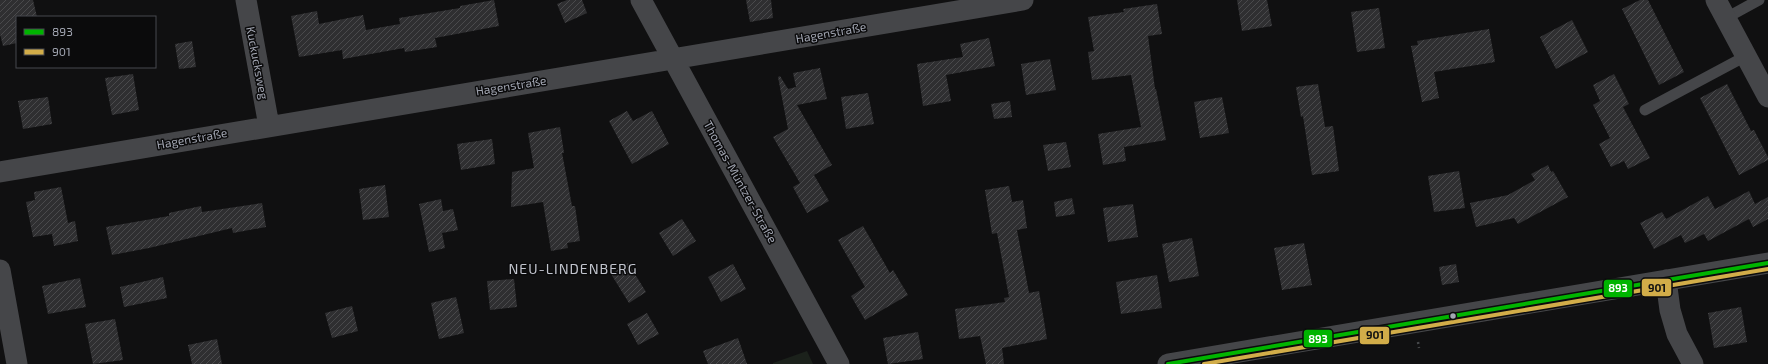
<svg xmlns="http://www.w3.org/2000/svg" width="1768" height="364" viewBox="0 0 1768 364" font-family="'Exo 2',sans-serif">
<style>
.green{fill:#1b211b}
.building{fill:url(#building-hatch)}
.lines{fill:none;stroke-linecap:round;stroke-linejoin:round}
.path{stroke:#46484b;stroke-width:2.5;stroke-dasharray:2 3;stroke-linecap:butt}
.lane{stroke:#454649;stroke-width:11}
.street{stroke:#454649;stroke-width:21}
.bus-1-casing{stroke:#0b0b0c;stroke-width:7}
.bus-2-casing{stroke:#0b0b0c;stroke-width:7}
.bus-1{stroke:#00b400;stroke-width:4}
.bus-2{stroke:#d2ad49;stroke-width:4}
.bus-dot{fill:#a2a6b2;stroke:#0b0b0c;stroke-width:1.5}
.labels{text-anchor:middle;stroke-width:3;stroke-linejoin:round;paint-order:stroke}
.street-label{font-size:12px;fill:#a2a6b2;stroke:#0b0b0c}
.quarter-label{font-size:14px;letter-spacing:1px;fill:#c2c5ce;stroke:#0b0b0c}
.line-badge{stroke:#0b0b0c;stroke-width:1.5}
.badge-label{font-size:11px;text-anchor:middle;font-weight:bold;fill:#fff}
.pale-badge-label{font-size:11px;text-anchor:middle;font-weight:bold;fill:#111}
</style>
<defs>
<pattern id="building-hatch" width="6" height="6" patternUnits="userSpaceOnUse"><rect width="6" height="6" fill="#2f2f31"/><path d="M-1 1l2-2M0 6l6-6M5 7l2-2" fill="none" stroke="#4a4a4c"/></pattern>
</defs>
<rect width="100%" height="100%" fill="#101011"/>
<path class="green" d="M807,351L813,364H773V363Z"/>
<path class="building" d="M0,0H33L37,17H17V43L3,46L0,34Z
M494,0L499,26L435,38L437,47L405,52L404,48L343,59L342,50L299,57L291,16L317,11L319,24L363,15L366,30L400,24L399,18L460,8V6Z
M567,0H582L587,13L565,23L557,4Z
M746,0H771L773,18L750,22Z
M1237,0H1267L1272,26L1242,31Z
M1640,0H1648L1684,72L1659,85L1622,9Z
M1157,4L1162,34L1148,36L1155,89H1156L1166,140L1124,147L1126,161L1103,165L1098,134L1141,127L1131,75L1092,80L1088,52L1094,51L1088,17L1124,12L1123,9Z
M1379,8L1385,48L1357,52L1351,12Z
M1572,20L1588,52L1556,69L1540,37Z
M1489,29L1495,62L1434,72L1439,98L1422,102L1411,46L1418,45L1417,41Z
M989,38L995,66L946,75L951,101L923,106L917,64L963,57L960,44Z
M192,41L196,67L179,69L175,44Z
M1050,59L1056,90L1026,95L1021,64Z
M820,68L827,99L797,105L832,165L814,175L829,201L807,213L793,187L800,183L773,137L788,129L778,77L780,76L788,89L796,87L793,73Z
M133,74L139,110L112,115L105,78Z
M1614,74L1629,104L1623,107L1650,158L1628,169L1624,161L1611,167L1599,144L1610,138L1593,105L1600,101L1593,85Z
M1318,84L1325,127L1333,126L1339,171L1312,175L1303,116L1301,117L1296,87Z
M1727,84L1751,131L1754,130L1768,157V160L1739,175L1700,98Z
M868,93L874,124L846,129L841,97Z
M48,97L52,124L23,129L18,101Z
M1222,97L1229,133L1200,138L1194,102Z
M1010,101L1012,117L994,119L991,104Z
M627,111L633,121L652,111L669,144L632,164L609,121Z
M560,127L564,153H562L572,206H575L580,241L567,243L568,248L551,251L543,202L511,207L512,172L534,168L528,133Z
M492,139L495,164L461,170L457,144Z
M1066,142L1071,167L1048,171L1043,145Z
M1548,165L1551,172L1553,171L1568,197L1518,224L1514,218L1476,227L1470,203L1508,195L1535,180L1531,174Z
M1459,171L1465,208L1434,212L1428,176Z
M385,185L389,217L363,220L359,189Z
M1009,186L1012,202L1023,200L1027,228L1017,230L1029,293L1039,291L1047,339L1002,348L1004,364H986L980,336L959,339L955,309L1005,302L1004,298L1009,297L997,233L992,234L985,190Z
M61,187L68,223L75,221L78,241L54,246L52,234L33,237L26,202L35,200L34,192Z
M1749,191L1755,204L1768,197V219L1753,227L1749,219L1708,241L1704,234L1685,243L1681,235L1654,249L1640,223L1662,212L1666,219L1708,196L1715,209Z
M1072,198L1075,214L1056,217L1054,202Z
M441,199L443,211L453,209L458,230L442,233L445,248L429,252L419,204Z
M262,203L266,227L233,233L232,228L149,248L112,255L106,227L169,216V213L201,206L202,212Z
M1133,204L1138,237L1108,242L1103,208Z
M682,219L696,241L673,256L659,233Z
M863,226L890,273L893,270L908,295L865,320L851,296L865,287L838,240Z
M1192,238L1199,276L1169,282L1162,244Z
M1304,243L1312,285L1282,290L1274,248Z
M628,263L646,292L629,303L611,274Z
M733,264L746,289L721,302L708,277Z
M1456,264L1459,282L1442,285L1439,267Z
M1157,275L1162,308L1121,314L1116,282Z
M163,277L167,298L124,307L120,287Z
M80,278L86,307L48,314L42,286Z
M514,279L517,307L490,310L487,281Z
M456,297L464,333L439,339L431,303Z
M352,306L358,331L332,338L325,313Z
M1741,307L1747,342L1714,348L1708,313Z
M647,313L659,334L638,345L627,324Z
M115,319L123,360L93,364L85,324Z
M918,332L923,359L888,364L883,338Z
M738,338L747,364H708L703,351Z
M217,339L222,364H192L188,345Z"/>
<g class="lines">
<path class="path" d="M1418,342L1419,348"/>
<path class="lane" d="M1726,18L1759,0
M1645,110L1746,56"/>
<path class="street" d="M246,0L269,126
M641,0L839,364
M1716,0L1768,97
M0,172L1023,0
M0,270L17,364
M1666,280L1670,310L1677,334L1693,364
M1168,364L1768,263"/>
<g class="bus-1-casing">
<path id="bus-1" d="M1168,364L1768,263"/>
</g>
<g class="bus-2-casing">
<path id="bus-2" d="M1204,364L1768,269"/>
</g>
<use href="#bus-1" class="bus-1"/>
<use href="#bus-2" class="bus-2"/>
</g>
<circle class="bus-dot" cx="1453" cy="316" r="3.5"/>
<g class="labels">
<g class="street-label">
<text transform="translate(831 33) rotate(-10)" y="4">Hagenstraße</text>
<text transform="translate(257 63) rotate(79)" y="4">Kuckucksweg</text>
<text transform="translate(511 86) rotate(-9)" y="4">Hagenstraße</text>
<text transform="translate(192 139) rotate(-10)" y="4">Hagenstraße</text>
<text transform="translate(740 182) rotate(61)" y="4">Thomas-Müntzer-Straße</text>
</g>
<g class="quarter-label">
<text x="573" y="274">NEU-LINDENBERG</text>
</g>
</g>
<g class="line-badge">
<rect x="1641" y="278" width="31" height="19" rx="4" fill="#d2ad49"/>
<rect x="1603" y="279" width="30" height="19" rx="4" fill="#00b400"/>
<rect x="1359" y="326" width="31" height="19" rx="4" fill="#d2ad49"/>
<rect x="1303" y="329" width="30" height="19" rx="4" fill="#00b400"/>
</g>
<g class="badge-label">
<text x="1618" y="292">893</text>
<text x="1318" y="343">893</text>
</g>
<g class="pale-badge-label">
<text x="1657" y="292">901</text>
<text x="1375" y="339">901</text>
</g>
<rect x="16" y="16" width="140" height="52" fill="#0b0b0c" stroke="#47494e"/>
<rect x="24" y="29" width="20" height="6" fill="#00b400" stroke="#47494e"/>
<text x="52" y="36" font-size="12" fill="#a2a6b2">893</text>
<rect x="24" y="49" width="20" height="6" fill="#d2ad49" stroke="#47494e"/>
<text x="52" y="56" font-size="12" fill="#a2a6b2">901</text>
</svg>
